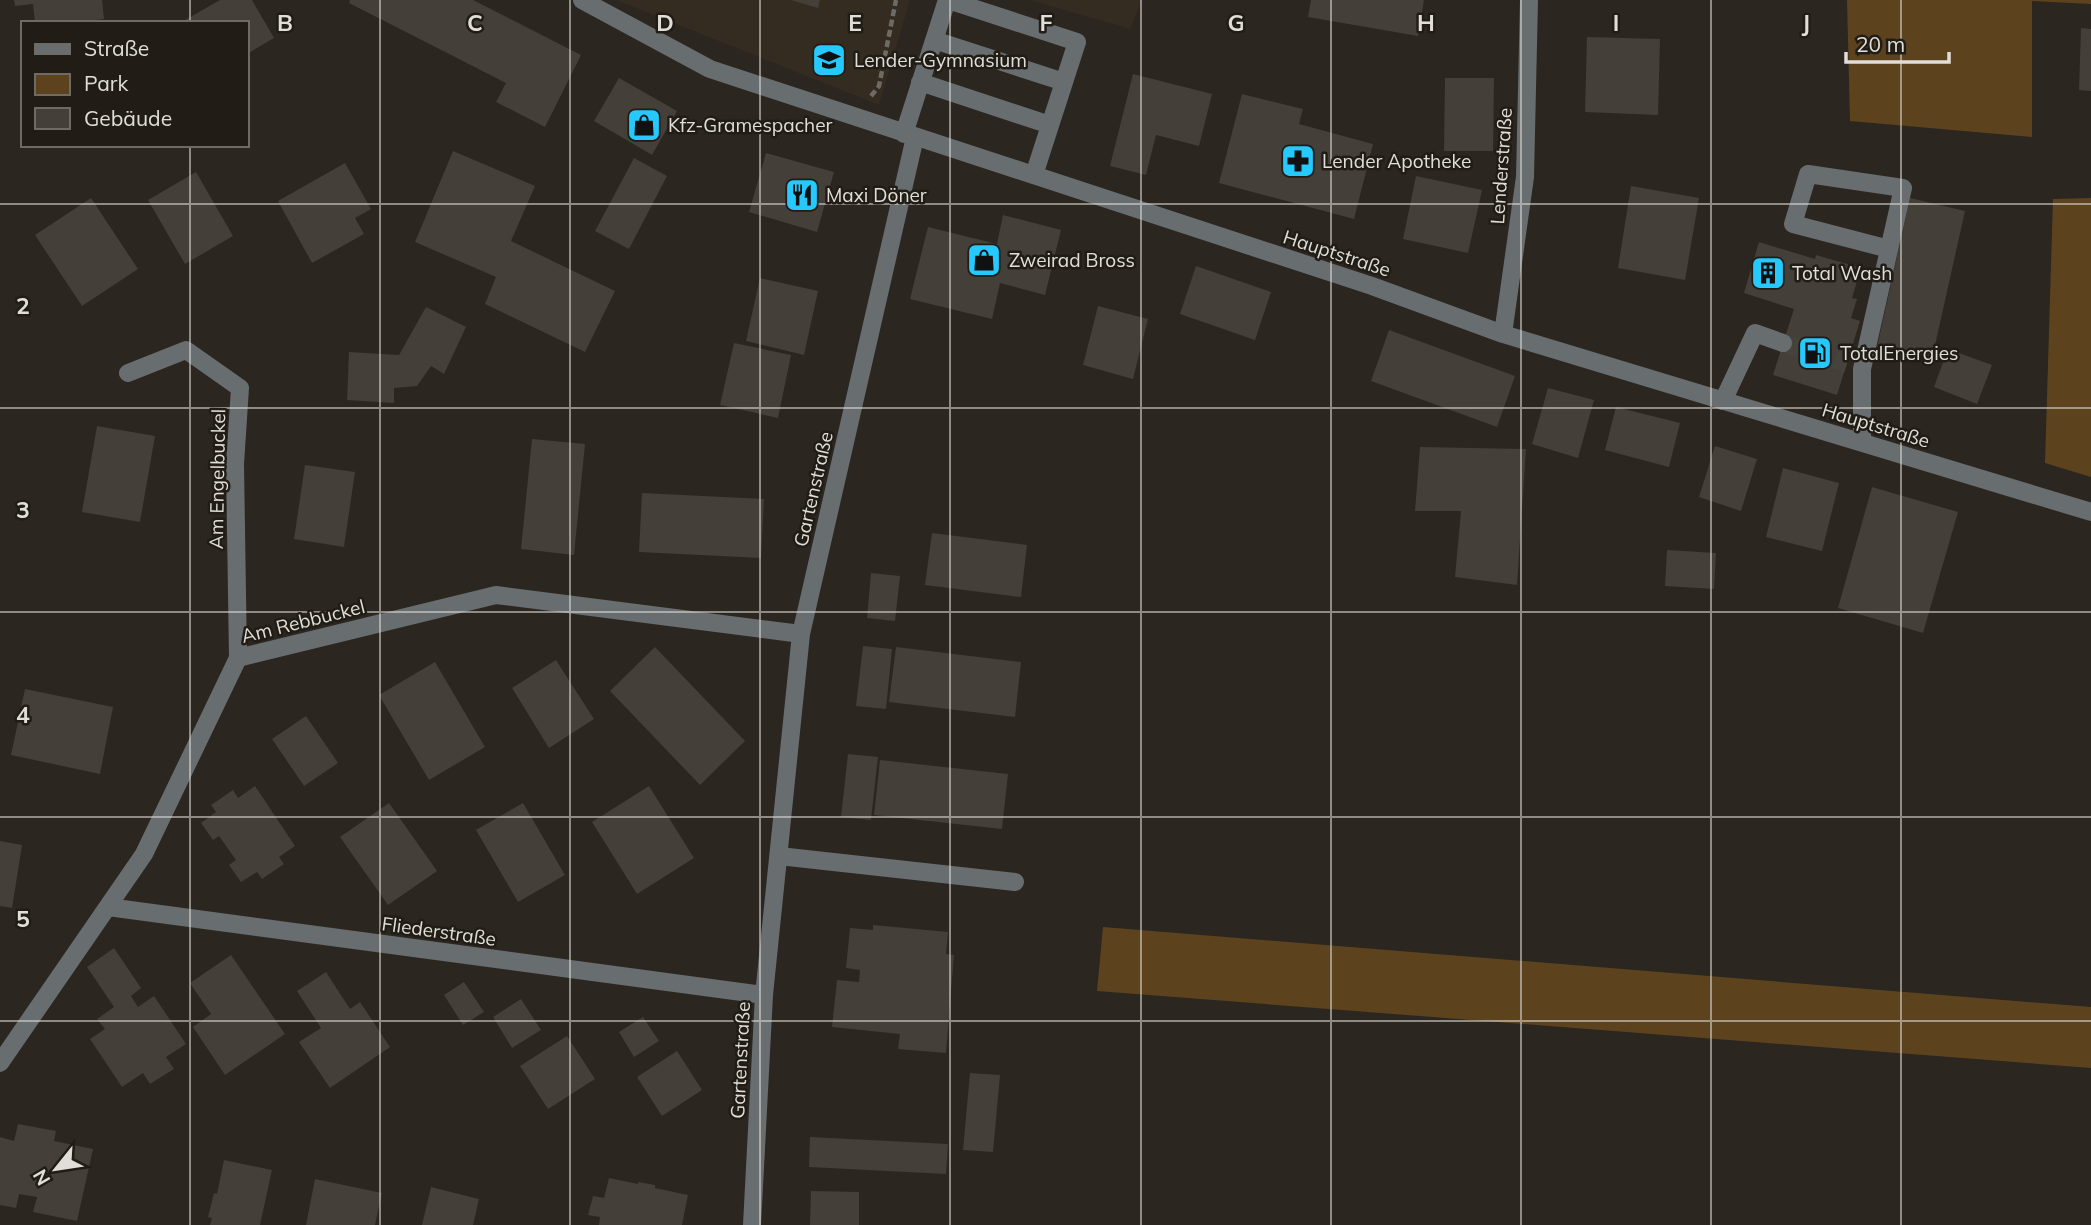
<svg xmlns="http://www.w3.org/2000/svg" width="2091" height="1225" viewBox="0 0 2091 1225" font-family="Mulish,sans-serif">
<style>
.built{fill:#352c21}
.green{fill:#5c431e}
.building{fill:#443f38}
.lines{fill:none;stroke-linecap:round;stroke-linejoin:round}
.minor-tunnel{stroke:#46423c;stroke-width:18;stroke-dasharray:18 9;stroke-linecap:butt}
.path{stroke:#6e6a64;stroke-width:4.5;stroke-dasharray:7 3.5;stroke-linecap:butt}
.minor{stroke:#686d6f;stroke-width:18}
.grid{fill:none;stroke:#e1ded9;stroke-width:2;stroke-opacity:0.55}
.labels{text-anchor:middle;stroke-width:5;stroke-linejoin:round;paint-order:stroke}
.poi-label{font-size:19px;fill:#e1ded9;stroke:#211d16;text-anchor:start}
.street-label{font-size:19px;fill:#e1ded9;stroke:#211d16}
.grid-label{font-size:23px;text-anchor:middle;font-weight:bold;fill:#e1ded9;stroke:#211d16;stroke-width:5;stroke-linejoin:round;paint-order:stroke}
</style>
<rect width="100%" height="100%" fill="#2b2620"/>
<path class="built" d="M616,0H910L879,105Z
M1030,0H1142L1130,29Z"/>
<path class="green" d="M1847,0H2091V4L2032,1V137L1850,121Z
M2091,198V477L2045,463L2053,199Z
M1103,927L2091,1007V1068L1097,991Z"/>
<path class="building" d="M14,0H102L104,19L95,20V23H35L33,4L15,6Z
M220,0H252L274,38L247,54V23H180Z
M350,0H473L581,55L545,127L496,102L506,83L349,3Z
M791,0H820L818,8Z
M1311,0H1424L1418,36L1308,17Z
M2081,28L2091,29V91L2079,90Z
M1587,37L1660,39L1658,115L1585,112Z
M1133,74L1212,94L1199,146L1156,135L1146,175L1110,166Z
M619,78L677,111L652,155L594,121Z
M1445,78H1494L1493,151H1444Z
M1242,94L1303,109L1299,124L1373,144L1354,219L1219,183Z
M453,151L535,186L511,241L615,291L585,352L485,304L496,277L415,242Z
M766,153L834,172L817,232L749,212Z
M634,158L667,176L629,249L595,231Z
M345,163L371,209L355,218L364,234L312,263L278,201Z
M196,172L233,236L185,264L148,200Z
M1416,176L1482,190L1468,253L1403,239Z
M1631,186L1699,198L1685,280L1618,268Z
M91,198L138,269L82,306L35,235Z
M1910,198L1965,211L1932,359L1877,347Z
M1003,215L1061,230L1045,295L1000,283L992,319L910,299L928,227L997,244Z
M1759,242L1815,259L1816,255L1861,268L1852,298L1857,299L1851,318L1860,321L1837,395L1773,375L1794,309L1744,293Z
M1196,266L1271,292L1255,340L1180,314Z
M760,278L818,291L804,355L746,341Z
M1098,306L1148,319L1133,379L1083,365Z
M426,307L466,327L444,374L431,366L417,386L394,388V403L347,400L349,352L399,355Z
M1389,330L1515,376L1497,427L1371,381Z
M734,343L791,355L778,418L720,405Z
M1948,349L1992,365L1977,404L1934,387Z
M1548,388L1594,400L1578,458L1532,444Z
M1616,407L1680,423L1669,467L1605,450Z
M97,426L155,436L140,522L82,512Z
M532,439L585,444L574,555L521,549Z
M1715,446L1757,459L1741,511L1699,497Z
M1420,447L1526,449L1517,585L1455,577L1461,511H1415Z
M305,465L355,472L344,547L294,539Z
M1783,468L1839,483L1822,551L1766,537Z
M1872,487L1958,512L1923,633L1838,608Z
M642,493L764,499L761,558L639,552Z
M932,533L1027,545L1021,597L925,585Z
M1667,550L1716,553L1714,589L1665,586Z
M871,573L900,576L895,621L867,618Z
M863,646L892,649L886,709L856,706Z
M655,647L745,741L700,785L610,691Z
M896,647L1021,662L1015,717L889,702Z
M556,660L594,719L549,748L512,688Z
M435,662L485,747L429,780L379,695Z
M25,689L113,707L100,774L11,755Z
M306,716L338,763L304,786L272,739Z
M848,754L878,757L871,820L841,817Z
M880,760L1008,774L1002,829L874,815Z
M255,786L295,846L279,857L284,864L262,879L257,872L241,882L229,865L236,860L219,836L213,840L201,823L216,812L211,805L233,790L238,798Z
M649,786L694,858L637,894L592,822Z
M389,803L437,871L388,905L340,837Z
M523,803L565,875L518,902L476,830Z
M0,841L22,845L12,908L0,906Z
M873,925L948,932L946,954L954,955L946,1053L898,1049L900,1034L832,1027L837,980L859,982L860,970L846,968L850,928L873,930Z
M114,948L141,988L131,996L138,1007L154,996L186,1044L166,1057L174,1069L150,1084L143,1073L122,1087L90,1039L105,1029L97,1019L114,1007L87,967Z
M231,955L285,1034L225,1075L193,1027L211,1014L190,983Z
M326,972L350,1009L360,1002L390,1047L330,1088L299,1042L321,1028L297,991Z
M464,982L484,1012L463,1025L444,995Z
M521,999L541,1030L512,1048L493,1017Z
M643,1017L659,1041L634,1057L619,1032Z
M567,1036L595,1079L548,1109L520,1066Z
M677,1051L702,1090L662,1116L637,1077Z
M970,1073L1000,1075L993,1152L963,1150Z
M18,1124L56,1131L54,1141L93,1149L77,1221L33,1212L37,1197L19,1194L16,1208L0,1205V1137L14,1141Z
M810,1137L948,1144L946,1174L809,1167Z
M224,1160L272,1170L260,1225H210L212,1218L208,1217L214,1193L217,1194Z
M609,1178L638,1184V1182L655,1185V1188L688,1195L682,1225H599L600,1217L588,1215L593,1196L604,1198Z
M315,1179L382,1193L375,1225H306Z
M431,1187L479,1199L473,1225H422Z
M811,1191L859,1192V1225H810Z"/>
<g class="lines">
<path class="minor-tunnel" d="M1783,343L1847,364"/>
<path class="path" d="M871,96L879,86L896,0"/>
<path class="minor" d="M582,0L710,69L1372,286L1503,334L2091,512
M948,0L1077,42L1034,175
M934,40L1064,82
M920,82L1050,125
M904,134L947,0
M1503,334L1525,177L1529,0
M128,373L186,350L240,388L235,464L238,658
M1723,401L1755,333L1783,343
M1862,443V369L1903,188L1808,174L1793,224L1889,249
M779,856L1015,882
M108,907L764,995
M0,1063L144,854L238,658L496,595L801,634
M752,1225L764,995L801,634L915,137"/>
</g>
<path class="grid" d="M190,0V23M380,0V1225M570,0V1225M760,0V1225M950,0V1225M1141,0V1225M1331,0V1225M1521,0V1225M1711,0V1225M1901,0V1225M190,145V1225M0,204H2091M0,408H2091M0,612H2091M0,817H2091M0,1021H2091"/>
<defs>
<g id="school-square" transform="scale(1.75)"><rect x="-9" y="-9" width="18" height="18" rx="4" fill="#26c9fe" stroke="#211d16"/><path d="M0-5L7-2L0 1L-7-2ZM-4 1L0 2.5L4 1V4Q0 6-4 4Z" fill="#111"/></g>
<g id="shop-square" transform="scale(1.75)"><rect x="-9" y="-9" width="18" height="18" rx="4" fill="#26c9fe" stroke="#211d16"/><path d="M-5-2.5h2.3a2.7 3.5 0 0 1 5.4 0H5L5.5 6h-11ZM-1.5-2.5h3a1.5 2.3 0 0 0-3 0Z" fill="#111"/></g>
<g id="pharmacy-square" transform="scale(1.75)"><rect x="-9" y="-9" width="18" height="18" rx="4" fill="#26c9fe" stroke="#211d16"/><path d="M-2-6h4v4h4v4h-4v4h-4v-4h-4v-4h4Z" fill="#111"/></g>
<g id="restaurant-square" transform="scale(1.75)"><rect x="-9" y="-9" width="18" height="18" rx="4" fill="#26c9fe" stroke="#211d16"/><path d="M-5-6h1v4h1v-4h1v4h1v-4h1v5L-1.5 .5V6h-2V.5L-5-1ZM5-6V6H3V1.5H1.5Q1.5-4 5-6Z" fill="#111"/></g>
<g id="building-square" transform="scale(1.75)"><rect x="-9" y="-9" width="18" height="18" rx="4" fill="#26c9fe" stroke="#211d16"/><path d="M-4-6H4V6H1V3H-1V6H-4ZM-2.5-4.3h1.7v1.8h-1.7ZM.8-4.3h1.7v1.8H.8ZM-2.5-1h1.7V.8h-1.7ZM.8-1h1.7V.8H.8Z" fill="#111"/></g>
<g id="fuel-square" transform="scale(1.75)"><rect x="-9" y="-9" width="18" height="18" rx="4" fill="#26c9fe" stroke="#211d16"/><path d="M-5.5-6h7V0h2V4h1.3V-2.5L3-4.5l.8-.8L6-3V5H2.5V1h-1V6h-7ZM-4.2-4.7v3.2H.2V-4.7Z" fill="#111"/></g>
</defs>
<g fill-rule="evenodd">
<use href="#school-square" x="829" y="60"/>
<use href="#shop-square" x="644" y="125"/>
<use href="#pharmacy-square" x="1298" y="161"/>
<use href="#restaurant-square" x="802" y="195"/>
<use href="#shop-square" x="984" y="260"/>
<use href="#building-square" x="1768" y="273"/>
<use href="#fuel-square" x="1815" y="353"/>
</g>
<g class="labels">
<g class="poi-label">
<text x="854" y="67">Lender-Gymnasium</text>
<text x="668" y="132">Kfz-Gramespacher</text>
<text x="1322" y="168">Lender Apotheke</text>
<text x="826" y="202">Maxi Döner</text>
<text x="1009" y="267">Zweirad Bross</text>
<text x="1792" y="280">Total Wash</text>
<text x="1840" y="360">TotalEnergies</text>
</g>
<g class="street-label">
<text transform="translate(1501 166) rotate(-86)" y="7">Lenderstraße</text>
<text transform="translate(1337 253) rotate(18)" y="7">Hauptstraße</text>
<text transform="translate(1876 425) rotate(17)" y="7">Hauptstraße</text>
<text transform="translate(217 479) rotate(-89)" y="7">Am Engelbuckel</text>
<text transform="translate(813 489) rotate(-77)" y="7">Gartenstraße</text>
<text transform="translate(303 621) rotate(-14)" y="7">Am Rebbuckel</text>
<text transform="translate(439 931) rotate(8)" y="7">Fliederstraße</text>
<text transform="translate(740 1060) rotate(-87)" y="7">Gartenstraße</text>
</g>
</g>
<g class="grid-label">
<text x="285" y="31">B</text>
<text x="475" y="31">C</text>
<text x="665" y="31">D</text>
<text x="855" y="31">E</text>
<text x="1046" y="31">F</text>
<text x="1236" y="31">G</text>
<text x="1426" y="31">H</text>
<text x="1616" y="31">I</text>
<text x="1806" y="31">J</text>
<text x="23" y="314">2</text>
<text x="23" y="518">3</text>
<text x="23" y="723">4</text>
<text x="23" y="927">5</text>
</g>
<rect x="21" y="21" width="228" height="126" fill="#211d16" stroke="#6e6a64" stroke-width="2"/>
<rect x="35" y="44" width="35" height="10" fill="#686d6f" stroke="#6e6a64" stroke-width="2"/>
<text x="84" y="56" font-size="21" fill="#e1ded9">Straße</text>
<rect x="35" y="74" width="35" height="21" fill="#5c431e" stroke="#6e6a64" stroke-width="2"/>
<text x="84" y="91" font-size="21" fill="#e1ded9">Park</text>
<rect x="35" y="108" width="35" height="21" fill="#443f38" stroke="#6e6a64" stroke-width="2"/>
<text x="84" y="126" font-size="21" fill="#e1ded9">Gebäude</text>
<g transform="translate(56 1169) rotate(240)" stroke="#211d16" stroke-width="5" paint-order="stroke">
<path d="M0-5L12 26L0 18L-12 26Z" fill="#e1ded9"/>
<text y="-10" font-size="19" font-weight="bold" text-anchor="middle" fill="#e1ded9">N</text>
</g>
<path d="M1846 52v10h103v-10" fill="none" stroke="#e1ded9" stroke-width="3.5"/>
<text x="1856" y="52" font-size="21" fill="#e1ded9" stroke="#211d16" stroke-width="5" paint-order="stroke">20 m</text>
</svg>
